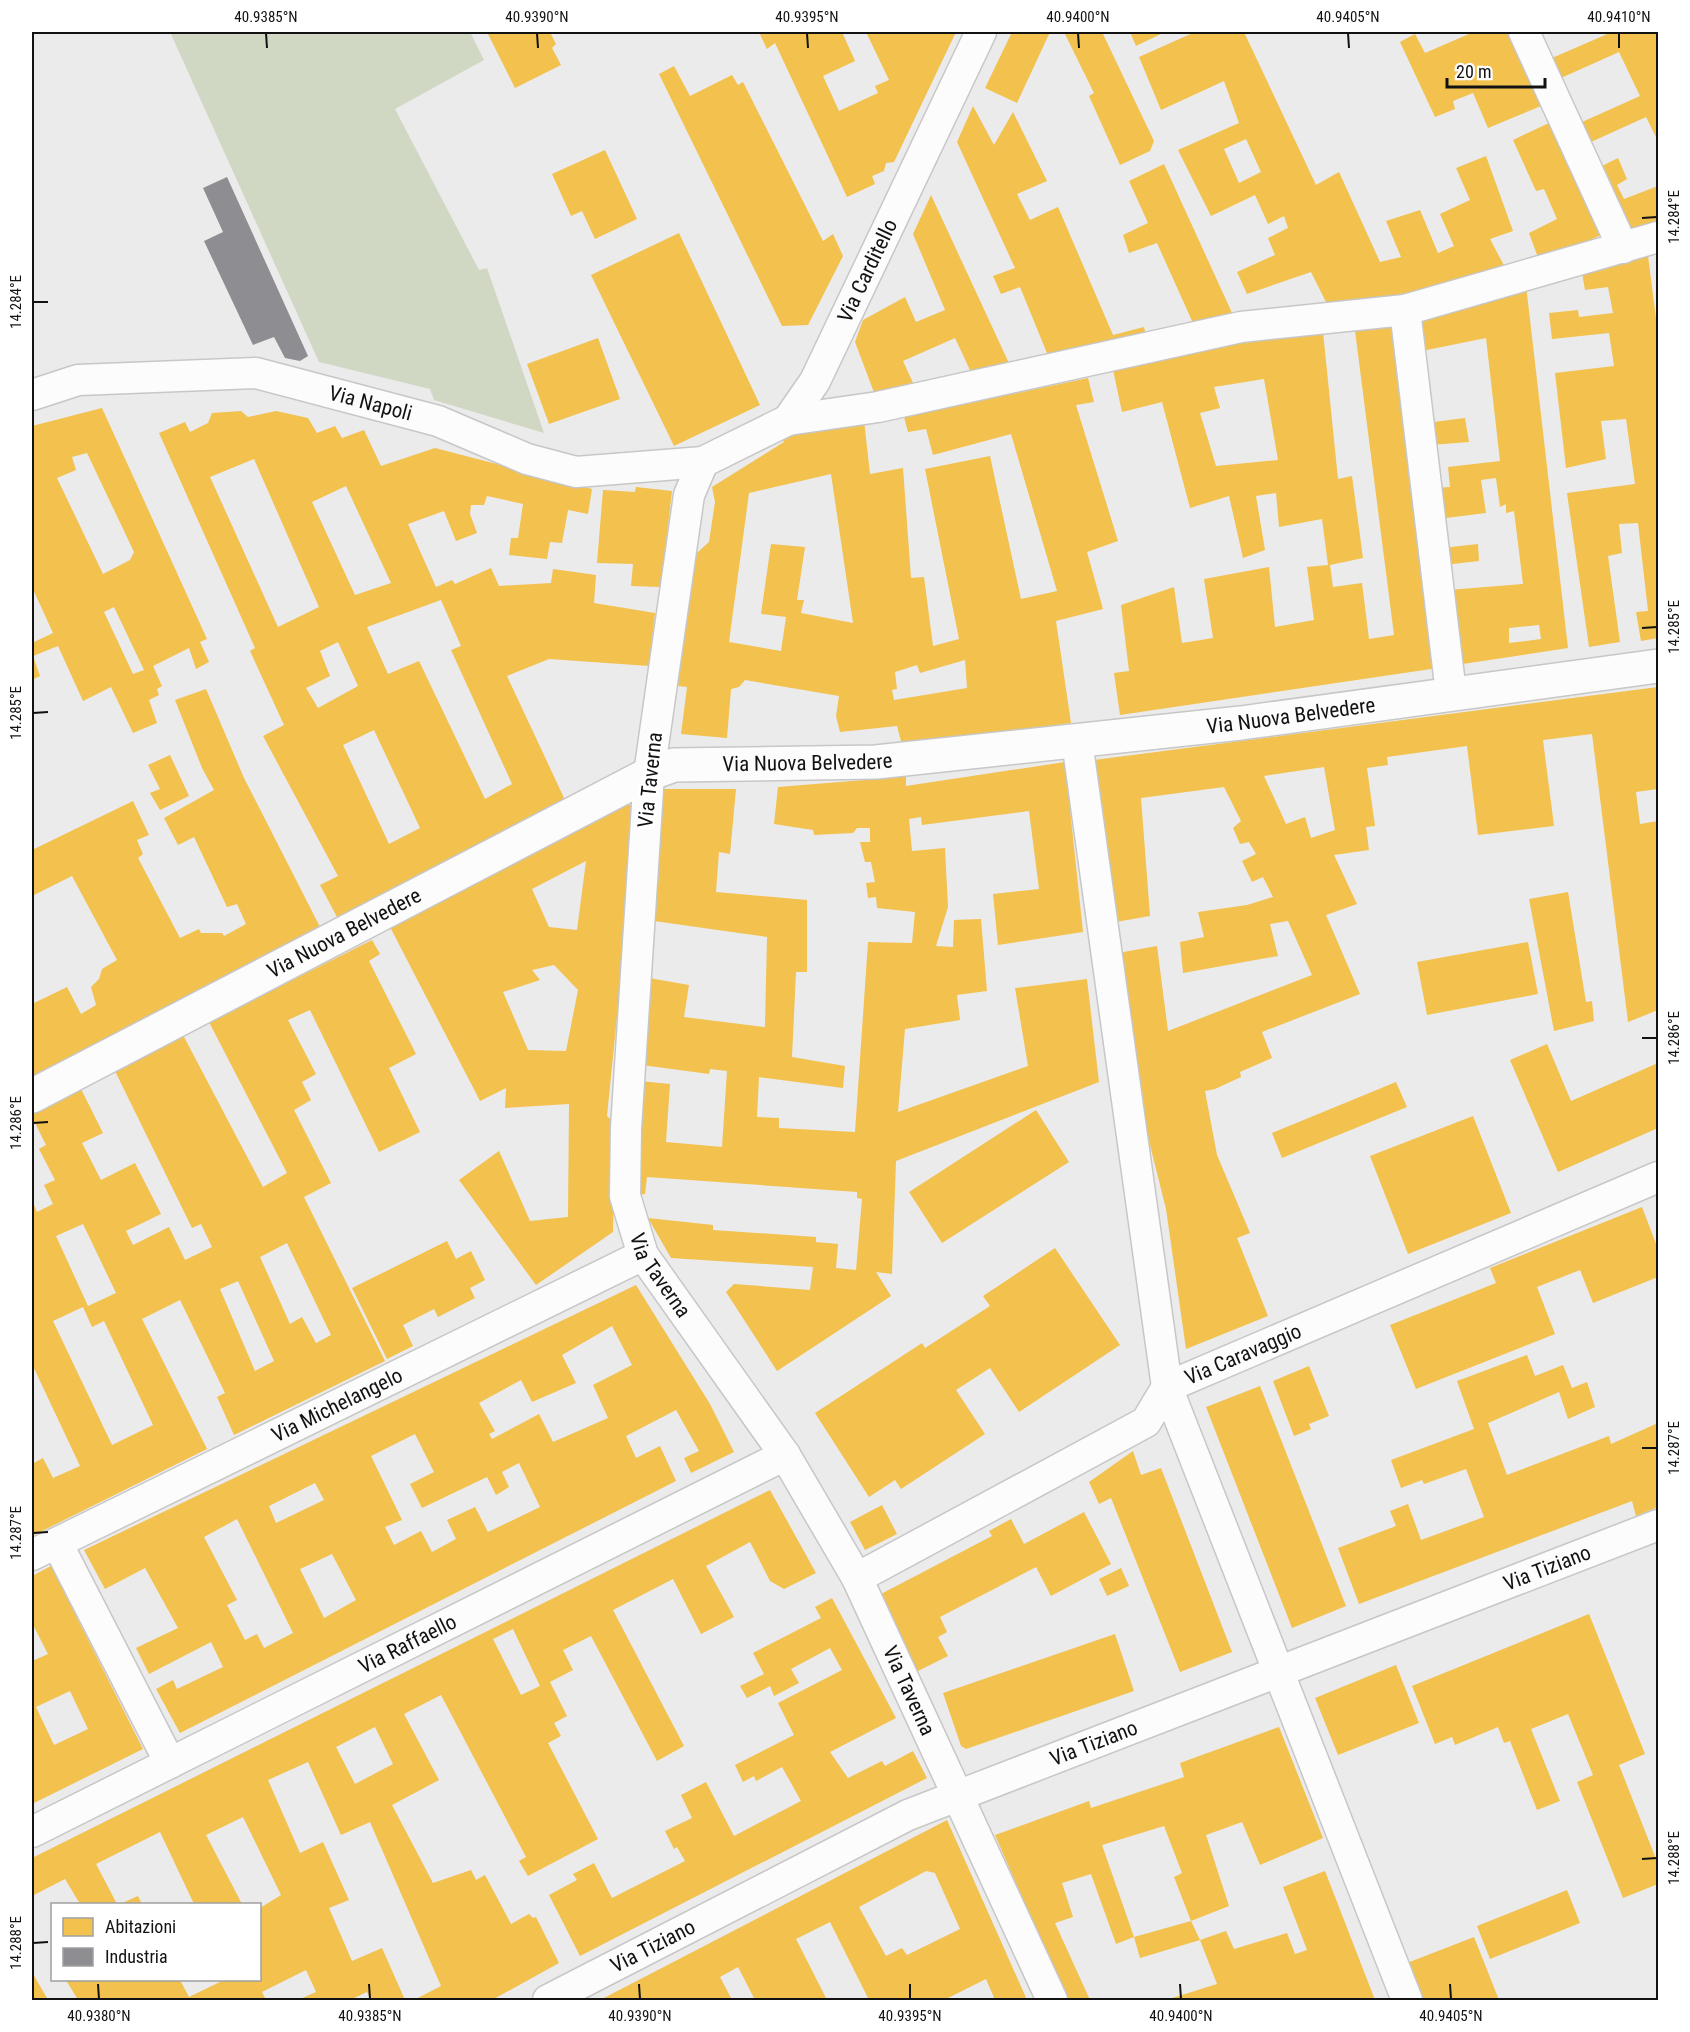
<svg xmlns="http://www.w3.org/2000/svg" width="1690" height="2032" viewBox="0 0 1690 2032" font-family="'Roboto Condensed',sans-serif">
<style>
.green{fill:#d0d8c3}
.homes{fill:#f2c14e;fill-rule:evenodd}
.industry{fill:#8d8d92}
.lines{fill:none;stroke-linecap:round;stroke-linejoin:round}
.minor-casing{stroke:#c7c7c7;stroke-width:33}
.tertiary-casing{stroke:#c7c7c7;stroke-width:36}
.minor{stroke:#fcfcfc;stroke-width:30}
.tertiary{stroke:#fcfcfc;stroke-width:33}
.ticks{fill:none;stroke:#121212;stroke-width:2}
.labels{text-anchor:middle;stroke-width:6;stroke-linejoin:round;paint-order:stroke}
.street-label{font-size:21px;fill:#121212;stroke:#fff}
.neatline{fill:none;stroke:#121212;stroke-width:2}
.ticks-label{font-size:15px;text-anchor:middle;fill:#121212}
</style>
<rect width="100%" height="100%" fill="#ebebeb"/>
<path class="green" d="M170,32H470L484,60L395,109L479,270L487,268L544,433L434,400L430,389L319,362Z"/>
<path class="homes" d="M487,32H550L556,44L552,48L561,65L515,88Z
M759,32H842L855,61L823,76L839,111L878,93L875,86L889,80L866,32H956L894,162L886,163L884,171L872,176L875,184L847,197L775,43L767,49Z
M1012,32H1050L1017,103L985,88Z
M1064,32H1102L1154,141L1150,151L1120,165L1089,96L1094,93Z
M1130,32H1165L1136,46Z
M1195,32H1244L1316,185L1339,172L1380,262L1401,257L1386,221L1420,210L1438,253L1454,246L1440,214L1470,200L1456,168L1486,156L1513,231L1490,239L1508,273L1329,308L1311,272L1247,294L1237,272L1275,255L1268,238L1288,228L1284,216L1268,224L1255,195L1211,216L1178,150L1239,123L1224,81L1161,110L1139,57ZM1246,139L1261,172L1239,183L1224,149Z
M1468,32H1507L1541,106L1488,128L1473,93L1453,101L1455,109L1435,117L1400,42L1415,34L1425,53L1469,34Z
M1612,32H1658V141L1646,117L1591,142L1582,122L1640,96L1619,52L1561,78L1552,58Z
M674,66L690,96L732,75L738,85L743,82L823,241L833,234L843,256L808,325L782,326L659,74Z
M973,106L994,145L1013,112L1047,181L1017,194L1030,220L1058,207L1113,335L1144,327L1147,340L1051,363L1020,287L1001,294L993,276L1015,268L957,142Z
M1549,123L1601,235L1540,263L1529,233L1557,219L1544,189L1536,191L1513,140Z
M605,150L637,219L595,239L582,211L571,216L552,174Z
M1618,158L1627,179L1617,185L1624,199L1658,186V224L1632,232L1602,166Z
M1164,164L1238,326L1197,332L1157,243L1129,253L1123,235L1148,223L1129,181Z
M931,195L1014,374L976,383L955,338L903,361L919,396L878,403L855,342L863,320L905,297L916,322L945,310L913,234Z
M679,233L760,405L674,446L591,275Z
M1648,256L1658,334V638L1641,641L1636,612L1648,611L1638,523L1619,524L1622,553L1608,556L1620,642L1589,647L1567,493L1635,484L1626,419L1601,421L1606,459L1566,468L1555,373L1614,366L1609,333L1552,339L1549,313L1578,310L1579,317L1613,313L1608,287L1585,290L1582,273Z
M1526,285L1568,648L1456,665L1448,590L1523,584L1514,511L1506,513V504L1500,507L1496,478L1481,480L1486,513L1438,519L1433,488L1450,487L1448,467L1500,461L1486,338L1417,352L1412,315ZM1539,625L1541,639L1509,643V628Z
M1397,315L1438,668L1120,715L1114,673L1129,671L1121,605L1174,587L1182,643L1213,638L1204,579L1269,567L1275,627L1314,620L1307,567L1328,565L1322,519L1279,527L1276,493L1256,496L1265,550L1243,558L1229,496L1190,508L1162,402L1122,412L1113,370L1186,351L1323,332L1338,479L1352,476L1363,558L1330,565L1333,587L1362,583L1369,639L1394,635L1354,323ZM1264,379L1278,460L1216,466L1200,413L1220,408L1214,387Z
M598,338L620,399L549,424L527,364Z
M1088,378L1094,402L1076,405L1118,541L1087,552L1103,609L1056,621L1071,723L902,745L897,726L840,732L836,716L839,696L745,680L739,687L731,689L727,738L681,734L687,687L669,685L689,560L709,542L715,502L712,487L784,442L781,435L864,420L870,474L903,468L911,578L924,577L933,646L959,639L925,469L990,456L1021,599L1057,591L1011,434L933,455L926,429L908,432L904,417ZM831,474L853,623L801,613L804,600H797L805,547L771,544L761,614L786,617L781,651L729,642L749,493ZM965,660L967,688L894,700L892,690L897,689L895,672L917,665L920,673Z
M102,408L207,639L200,642L209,662L196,669L189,648L153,666L162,686L157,689L159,695L149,700L157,723L133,733L111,687L83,701L58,646L33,656L40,676L32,680V643L53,633L32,587V426ZM87,453L134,552L130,560L103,574L57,478L76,470L72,457ZM114,607L144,670L133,674L104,612Z
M241,411L248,417L276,411L308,418L317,433L335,426L342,438L364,430L381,466L435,448L592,489L588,514L568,510L562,543L550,542L547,559L509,555L511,538H518L523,504L487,496L484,505H471L470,514L477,533L456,541L444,511L408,524L436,587L452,580L455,584L491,568L499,586L551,583L553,569L596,575L594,603L655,613L649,666L549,659L507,676L565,800L337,917L320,885L338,876L263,736L284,725L250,651L255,648L159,433L185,422L190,432L208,423L212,413ZM254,459L319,607L278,627L210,477ZM346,486L391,583L355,595L312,502ZM441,600L461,646L451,650L512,784L485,799L419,661L388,674L367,627ZM338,642L358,686L318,708L306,688L330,676L320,651ZM374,730L420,828L389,844L343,745Z
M1465,418L1469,442L1430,445L1426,423Z
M636,487L672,491L661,587L631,586L633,564L597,563L603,490L635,492Z
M1478,544L1479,561L1444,565L1442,548Z
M1658,687V789L1636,792L1640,824L1658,821V1010L1628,1022L1592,734L1543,740L1554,826L1478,835L1467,746L1387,757L1388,765L1367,768L1375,826L1366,827L1369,850L1334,855L1357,904L1326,915L1360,994L1262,1032L1272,1058L1240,1072L1241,1077L1215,1089L1205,1091L1217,1155L1250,1233L1237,1238L1268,1316L1186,1349L1166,1209L1134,1081L1118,953L1157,946L1168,1031L1312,975L1288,921L1270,924L1278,956L1183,973L1180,942L1204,937L1198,912L1247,905L1273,897L1263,877L1252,882L1242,861L1256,854L1249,842L1240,844L1233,828L1241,821L1224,787L1141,798L1150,916L1116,922L1094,760ZM1324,767L1335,830L1311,838L1305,817L1286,824L1264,776Z
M206,689L244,778L320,927L32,1076V1004L67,987L81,1014L96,1005L91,987L99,979L102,969L117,960L72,876L32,896V850L133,801L149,835L137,840L143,854L138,858L180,938L199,929L201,933H222L224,936L246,924L237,904L227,907L194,837L178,845L164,818L214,790L202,768L175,700Z
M170,755L189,796L160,810L150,793L160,789L148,765Z
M1065,762L1083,932L998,945L993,894L1039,889L1029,811L922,825L921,817L909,819L912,851L945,848L948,907L936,946L953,947L954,920L981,919L987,991L957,995L960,1020L905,1029L898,1112L1028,1066L1015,988L1087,979L1099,1082L896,1161L892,1274L876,1272L891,1296L777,1371L726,1292L734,1284L810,1290L813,1267L671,1258L648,1218L713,1225V1230L816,1237V1242L838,1244L836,1268L856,1270L862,1199L857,1198V1192L647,1177L645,1194L633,1195L640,1081L670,1084L666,1142L722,1147L727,1071L710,1069L709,1074L642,1065L649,978L689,985L684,1017L765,1027L767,937L654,921L662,789H736L730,854L719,852L716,892L807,900V972H796L792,1057L845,1066L843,1088L759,1077L757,1117L779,1118V1128L855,1132L868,942L912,943L915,912L877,908L876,897L868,898L866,883L875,882L871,862H865L860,842H870V828H857L853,833L814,835L813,830L774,824L778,787L877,779V771L906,769V786Z
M627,804L638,808L607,1116L615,1123L613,1232L536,1285L459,1180L499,1151L530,1221L568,1217L569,1104L505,1108L506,1088L480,1101L390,927ZM586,861L577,930L549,927L532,889ZM554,965L578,990L566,1051L528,1050L503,992L540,980L532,970Z
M1568,892L1586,1002L1592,1001L1594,1021L1554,1031L1529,899Z
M372,940L380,954L369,961L416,1054L389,1068L420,1132L379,1152L310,1010L288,1020L316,1074L302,1082L311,1100L294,1110L331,1183L304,1197L385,1361L234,1435L217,1397L225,1393L180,1300L142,1319L207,1449L32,1536V1464L43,1458L53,1478L80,1466L32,1364V1200L37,1212L53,1204L44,1185L55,1180L39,1149L46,1145L34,1121L32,1122V1110L79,1085L103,1133L82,1143L101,1180L135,1163L161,1214L126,1231L133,1245L169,1227L185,1260L212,1247L201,1224L192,1228L114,1069L183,1035L263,1187L287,1173L209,1022ZM83,1224L116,1293L88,1306L56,1236ZM287,1243L331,1335L316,1343L302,1317L290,1324L260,1257ZM238,1281L274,1361L255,1371L220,1289ZM83,1307L92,1327L104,1321L153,1425L112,1445L53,1321Z
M1528,942L1538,994L1427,1015L1417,962Z
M1547,1044L1571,1101L1658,1063V1128L1558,1172L1510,1060Z
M1396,1082L1407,1107L1282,1158L1272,1133Z
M1036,1110L1069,1162L942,1243L909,1192Z
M1473,1116L1511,1213L1408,1254L1370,1156Z
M1642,1207L1658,1249V1277L1593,1303L1580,1270L1537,1287L1555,1334L1416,1389L1390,1325L1496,1283L1490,1268Z
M447,1241L456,1259L471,1251L485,1280L470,1288L475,1298L438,1317L434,1309L403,1325L413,1346L387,1359L352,1288Z
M1055,1248L1120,1345L1019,1412L990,1368L956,1390L985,1434L901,1489L895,1480L869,1497L815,1413L922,1343L925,1348L990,1306L983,1296Z
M636,1285L710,1404L734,1452L691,1473L684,1458L699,1451L676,1410L626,1436L636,1458L660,1446L676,1481L180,1733L156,1689L173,1680L177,1689L223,1667L211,1642L149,1674L136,1648L178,1628L145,1568L105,1589L84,1550ZM612,1326L632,1365L593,1385L608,1418L553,1442L539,1414L492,1439L489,1434L495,1431L479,1403L521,1380L532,1402L576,1383L562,1355ZM415,1434L434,1472L410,1484L422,1508L487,1477L496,1495L509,1487L502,1472L519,1463L540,1507L488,1532L475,1507L447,1520L456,1539L432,1552L421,1531L394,1545L385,1527L402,1520L371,1456ZM315,1483L324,1500L276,1523L269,1506ZM237,1519L293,1633L264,1648L257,1634L245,1640L227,1605L237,1600L204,1537ZM332,1554L356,1600L324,1618L300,1569Z
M1527,1355L1535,1376L1563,1365L1572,1388L1587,1382L1595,1407L1568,1419L1559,1392L1488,1423L1507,1475L1609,1436L1611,1444L1658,1423V1507L1636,1516L1632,1501L1359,1604L1338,1548L1396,1526L1390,1511L1408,1504L1421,1540L1484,1517L1466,1469L1424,1484L1422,1480L1401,1488L1391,1460L1474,1429L1457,1381Z
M1309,1366L1329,1416L1309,1424L1311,1429L1294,1436L1273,1381Z
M1260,1386L1346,1606L1292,1628L1206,1407Z
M1133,1451L1141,1475L1161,1468L1232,1652L1180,1672L1111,1498L1099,1504L1089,1482Z
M770,1490L816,1573L784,1589L770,1581L750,1542L706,1566L734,1617L701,1634L673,1579L613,1610L684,1746L657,1761L591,1636L563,1650L573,1670L550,1682L567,1716L554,1723L561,1736L548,1743L598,1839L528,1876L519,1861L526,1857L441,1695L404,1714L439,1780L392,1805L433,1883L471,1870L476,1880L485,1875L511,1924L529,1914L533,1918L536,1917L559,1963L492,2000H414L441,1986L370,1822L341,1835L308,1762L268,1780L300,1853L323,1842L349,1900L329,1908L352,1961L382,1948L405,2000H371L367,1992L350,2000H298L316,1992L306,1970L262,1992L266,2000H78L66,1980H180L189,1997L224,1980H260V1908L281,1895L243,1817L206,1835L242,1904H194L160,1832L96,1864L117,1904H80L65,1879L32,1896V1858ZM513,1629L540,1686L521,1695L493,1639ZM375,1727L393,1764L355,1784L336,1747Z
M882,1505L897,1534L865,1550L850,1522Z
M1084,1512L1111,1564L1051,1596L1036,1567L940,1617L947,1632L938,1637L948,1656L914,1673L881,1594L992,1536L989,1531L1011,1519L1024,1544Z
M51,1566L143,1749L32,1804V1661L48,1654L32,1623V1576ZM70,1691L88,1729L54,1745L36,1707Z
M1121,1568L1129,1586L1107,1596L1099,1579Z
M832,1598L896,1718L830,1752L848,1778L882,1761L885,1766L913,1751L927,1778L580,1956L549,1895L577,1880L573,1874L594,1863L612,1898L685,1861L677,1847L674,1849L665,1831L692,1818L681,1795L706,1782L734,1836L801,1801L782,1767L756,1781L754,1776L743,1782L735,1765L794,1735L778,1703L842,1670L830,1648L791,1669L799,1683L774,1696L770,1686L747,1698L740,1686L764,1674L753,1653L821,1618L815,1607Z
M1589,1614L1645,1754L1619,1765L1658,1864V1884L1623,1898L1577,1782L1593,1775L1568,1714L1531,1729L1560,1801L1537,1810L1510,1741L1504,1743L1498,1727L1455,1745L1452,1737L1435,1744L1412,1686Z
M1115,1634L1134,1691L966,1749L961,1746L943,1693Z
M1396,1665L1419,1723L1338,1755L1315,1698Z
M1279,1727L1323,1838L1260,1865L1242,1822L1206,1835L1229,1906L1191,1921L1174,1877L1182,1873L1164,1826L1102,1845L1134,1937L1116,1944L1091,1874L1062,1883L1073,1917L1055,1923L1090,2000H1067L995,1835L1089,1801L1091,1808L1184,1777L1180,1763Z
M947,1820L1027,2000H995L986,1979L944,2000H869L830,1922L796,1939L827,2000H755L738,1967L720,1977L732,2000H600ZM926,1871L935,1873L960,1929L907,1955L902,1948L886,1956L859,1907Z
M1325,1871L1375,2000H1166L1217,1984L1200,1940L1226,1931L1234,1949L1287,1933L1295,1954L1307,1950L1283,1887Z
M1567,1890L1580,1923L1490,1959L1477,1926Z
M138,1896L142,1904H120Z
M1191,1921L1200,1940L1140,1958L1134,1937Z
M1474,1937L1499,2000H1422L1407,1963Z
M32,1972L48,2000H32Z"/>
<path class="industry" d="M227,177L308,356L300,361L285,358L274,337L253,345L204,241L223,232L203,188Z"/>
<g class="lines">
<g class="minor-casing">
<g id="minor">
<path d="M1524,32L1623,248"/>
<path d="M1405,310L1451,693"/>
<path id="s1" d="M32,395L78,380L256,373L438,421L527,459L576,472L703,462L788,420L815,381L981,32"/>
<path d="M788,420L878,407L1241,327L1405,310L1658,237"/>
<path id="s2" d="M703,462L689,495L649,774L626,1128L625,1196L643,1255L785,1455L857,1578L1052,2000"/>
<path d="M1077,741L1167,1387L1407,2000"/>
<path d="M57,1543L170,1763"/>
<path id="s3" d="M32,1555L643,1255"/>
<path id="s4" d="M857,1578L1146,1422L1167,1387L1658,1177"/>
<path id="s5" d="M32,1832L785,1455"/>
<path id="s6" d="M548,2000L908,1815L1658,1525"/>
</g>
</g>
<g class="tertiary-casing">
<g id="tertiary">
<path id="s7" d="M32,1096L649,774L674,765L876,762L1241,723L1658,666"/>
</g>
</g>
<use href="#minor" class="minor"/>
<use href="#tertiary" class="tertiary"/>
</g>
<path class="ticks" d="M266,33L267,48M537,33L538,48M807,33L808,48M1078,33L1079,48M1348,33L1349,48M1619,33V48M1642,218L1657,217M33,302H48M1642,628L1657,627M33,713L48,712M1642,1038H1657M33,1123L48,1122M1642,1448H1657M33,1533L48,1532M1642,1859L1657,1858M33,1943L48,1942M98,1984L99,1999M369,1984L370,1999M639,1984L640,1999M910,1984V1999M1180,1984L1181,1999M1450,1984L1451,1999"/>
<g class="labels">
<g class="street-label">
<text dy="7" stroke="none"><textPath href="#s1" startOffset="954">Via Carditello</textPath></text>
<text dy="7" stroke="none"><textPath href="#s1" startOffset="345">Via Napoli</textPath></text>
<text dy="7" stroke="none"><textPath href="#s7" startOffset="1342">Via Nuova Belvedere</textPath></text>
<text dy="7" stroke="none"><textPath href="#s7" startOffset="856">Via Nuova Belvedere</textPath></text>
<text transform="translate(650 780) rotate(-84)" y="7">Via Taverna</text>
<text dy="7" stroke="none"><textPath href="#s7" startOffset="352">Via Nuova Belvedere</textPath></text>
<text dy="7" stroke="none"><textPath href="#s2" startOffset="828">Via Taverna</textPath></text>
<text dy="7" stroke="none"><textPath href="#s4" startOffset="452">Via Caravaggio</textPath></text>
<text dy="7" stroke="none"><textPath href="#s3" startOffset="340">Via Michelangelo</textPath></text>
<text dy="7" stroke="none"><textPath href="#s6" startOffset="1090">Via Tiziano</textPath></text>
<text dy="7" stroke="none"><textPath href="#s5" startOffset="420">Via Raffaello</textPath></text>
<text dy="7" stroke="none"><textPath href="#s2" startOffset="1314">Via Taverna</textPath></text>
<text dy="7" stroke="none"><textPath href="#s6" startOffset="604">Via Tiziano</textPath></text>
<text dy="7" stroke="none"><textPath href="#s6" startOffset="118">Via Tiziano</textPath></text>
</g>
</g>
<rect width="1690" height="2032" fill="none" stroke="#ffffff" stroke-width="66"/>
<rect x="51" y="1903" width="210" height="78" fill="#ffffff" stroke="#a0a0a0" stroke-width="1.5"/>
<rect x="63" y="1918" width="30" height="18" fill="#f2c14e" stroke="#a0a0a0" stroke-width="1.5"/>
<text x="105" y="1933" font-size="18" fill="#121212">Abitazioni</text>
<rect x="63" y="1948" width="30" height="18" fill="#8d8d92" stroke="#a0a0a0" stroke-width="1.5"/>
<text x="105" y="1963" font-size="18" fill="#121212">Industria</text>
<path d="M1447 78v9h98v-9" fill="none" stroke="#121212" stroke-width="3"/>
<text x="1456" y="78" font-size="18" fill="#121212" stroke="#ffffff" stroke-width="4.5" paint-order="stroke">20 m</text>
<rect x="33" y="33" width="1624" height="1966" class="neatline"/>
<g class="ticks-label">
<text x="266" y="22">40.9385°N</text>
<text x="537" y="22">40.9390°N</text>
<text x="807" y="22">40.9395°N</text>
<text x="1078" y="22">40.9400°N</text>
<text x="1348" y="22">40.9405°N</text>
<text x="1619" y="22">40.9410°N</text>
<text transform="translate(1674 217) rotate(-90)" y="5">14.284°E</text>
<text transform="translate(16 302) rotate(-90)" y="5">14.284°E</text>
<text transform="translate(1674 627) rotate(-90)" y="5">14.285°E</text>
<text transform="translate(16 713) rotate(-90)" y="5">14.285°E</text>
<text transform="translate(1674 1038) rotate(-90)" y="5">14.286°E</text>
<text transform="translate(16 1123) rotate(-90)" y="5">14.286°E</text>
<text transform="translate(1674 1448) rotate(-90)" y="5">14.287°E</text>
<text transform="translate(16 1533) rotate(-90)" y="5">14.287°E</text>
<text transform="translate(1674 1858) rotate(-90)" y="5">14.288°E</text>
<text transform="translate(16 1943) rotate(-90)" y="5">14.288°E</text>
<text x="99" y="2021">40.9380°N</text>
<text x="370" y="2021">40.9385°N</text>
<text x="640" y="2021">40.9390°N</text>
<text x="910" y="2021">40.9395°N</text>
<text x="1181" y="2021">40.9400°N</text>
<text x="1451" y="2021">40.9405°N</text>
</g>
</svg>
